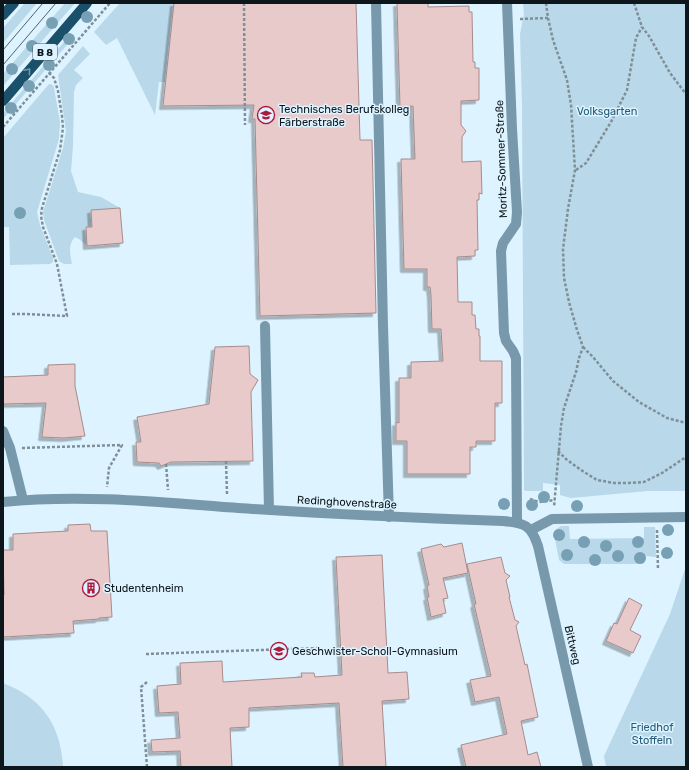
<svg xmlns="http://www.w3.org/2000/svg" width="689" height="770" viewBox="0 0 689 770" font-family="Rubik,sans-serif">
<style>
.green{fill:#b9d8e9}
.building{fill:#e9cacb;stroke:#a88b8c;filter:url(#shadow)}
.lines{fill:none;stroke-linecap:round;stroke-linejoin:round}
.path{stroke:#7f8f98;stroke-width:2.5;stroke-dasharray:3 2;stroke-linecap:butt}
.minor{stroke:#7899ab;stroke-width:10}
.major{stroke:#1a5069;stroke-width:10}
.tram{stroke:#536168;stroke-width:1}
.tree{fill:#78a0b4}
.oneway{stroke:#7299ac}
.labels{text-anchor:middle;stroke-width:3;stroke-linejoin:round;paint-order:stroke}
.shield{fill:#ddf3ff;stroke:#4b585f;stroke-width:1}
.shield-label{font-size:10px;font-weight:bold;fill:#0d161b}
.poi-label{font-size:11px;fill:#0d161b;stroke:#ddf3ff;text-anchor:start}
.park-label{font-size:11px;fill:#255c77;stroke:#ddf3ff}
.street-label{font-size:11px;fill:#0d161b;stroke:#ddf3ff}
</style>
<defs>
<filter id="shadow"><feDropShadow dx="-3.5" dy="3.5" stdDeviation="0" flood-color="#0004"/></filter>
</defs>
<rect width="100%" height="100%" fill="#ddf3ff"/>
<path class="green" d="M25,3H37L3,43V28Z
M65,3H75L3,86V74Z
M120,3H174L165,82H159L155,115L117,38L106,45L94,32Z
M523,3H686V491H648L571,498L560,495V485L543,483V491H526L524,490L522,105L520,34L524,14Z
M69,36L73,38L3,119V113Z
M83,46L90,54L74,70L83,78L76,85L74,92L73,146L71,171L78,192L101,197L120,208L91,211L92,227L86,228L87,246L79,239L75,237C68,244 70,255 72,264H64L59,261L44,220L43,212L63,148L66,131L58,75Z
M49,84L53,85L54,88L60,122L59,139L37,212L40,225L53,258V262L50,264L10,265L9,227H3V138Z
M561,526H569L570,539L644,538V527H655L656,557L645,556V561L643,564H564L559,560L554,534L555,530Z
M686,566V767H606L604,756L670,614Z
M3,683C42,698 61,725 63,767H3Z"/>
<path class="building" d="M174,3H356L360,140H372L376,313L260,316L255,119H252L254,105L163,106Z
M397,3H428V7L469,6V12H472L473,62H475V68H479V100L461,101V125L466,131L462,137V162L481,161L482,194L479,193V200H477L478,250H475V256L457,257L458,302H472V315H475L476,329H479V336H480V361H502V403H495V441H476V447H470V474H407V441H396V422L399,423V378H411V362L443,361L441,329H432L431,296V295L430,287H427V269H404L401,159H415L413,106L400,107Z
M120,208L123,243L87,246L86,227H92L91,210Z
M249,346L250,374L258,380L251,392L253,461L171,462L161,466L159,463L137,462L136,442H141L137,417L209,404L215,347Z
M75,364V386L85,436L64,438L42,437L46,403L3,404V377L48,375V365Z
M90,524L91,531H107L112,617L99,618V619L73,621L74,633L3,637V595H4L3,550H13V534L68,531V525Z
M462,543L468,573L443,578L448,598L443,599L446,613L431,617L427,597H429L427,586L429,585L421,549L441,544L444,547Z
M382,555L388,673L407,672L409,699L382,701L386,767H343L339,703L249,708V727L230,728L232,767H181L180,751L152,752L151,740L180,738L178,712L159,713L157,686L181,684L180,663L222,661L223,682L302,677L301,673H314L315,677L342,675L336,557Z
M501,557L505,573L510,576L506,580L510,597H509L515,620L519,622L516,626L525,665L527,664L538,717L521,721L528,755L537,752L541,767H466L461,745L507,734L499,697L475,702L470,680L491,676L474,604H476L467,564Z
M629,598L642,605L630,630L641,636L633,653L606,641L614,623L617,624Z"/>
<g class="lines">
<path class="path" d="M244,3L245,125
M546,3L548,18L553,40L567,80L571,105L575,170L568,209L563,249L564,278L569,302L577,330L583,347L579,358L576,372L564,408L561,426L554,507
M634,3L642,27L649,36L670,73L686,94
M520,19L548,18
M3,127L110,3
M576,170L586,163L611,122L627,90L636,38L642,27
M12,314H26L67,316L57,264L43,227L41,216L42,208L60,150L63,128L62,116L58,91L54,78L49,73
M583,347L593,357L613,381L639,402L667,418L686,423
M22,448L122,445L109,468L107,487
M558,451L566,459L581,470L597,480L614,483H628L644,482L662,473L686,457
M226,461L227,494
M166,464L168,490
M530,499L539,502L555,500
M657,530L658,570
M146,654L318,648
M147,767L141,687L147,682"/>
<path class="minor" d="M376,3L383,326L389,517
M507,3L512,129L517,212L516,224L503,243L501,251L504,333L506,341L513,351L516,358L517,523
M265,326L269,510
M3,431L10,448L23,500
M3,502C81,494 160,502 238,508C326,514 415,518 503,521C525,523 531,525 538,546L588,767
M531,530L552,519L686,517"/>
<path class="major" d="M3,15L14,3
M3,101L87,3"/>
<path class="tram" d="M3,50L43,3
M3,65L56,3"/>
</g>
<g class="tree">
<circle cx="87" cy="17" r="6"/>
<circle cx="52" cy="23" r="6"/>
<circle cx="69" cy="39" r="6"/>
<circle cx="32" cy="46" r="6"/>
<circle cx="49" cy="65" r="6"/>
<circle cx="12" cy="69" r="6"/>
<circle cx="29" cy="86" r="6"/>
<circle cx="11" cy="108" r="6"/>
<circle cx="20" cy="213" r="6"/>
<circle cx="544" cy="497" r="6"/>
<circle cx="504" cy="504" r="6"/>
<circle cx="532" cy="505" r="6"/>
<circle cx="577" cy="506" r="6"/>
<circle cx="668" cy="530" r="6"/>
<circle cx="559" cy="535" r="6"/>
<circle cx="584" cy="542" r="6"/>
<circle cx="638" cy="542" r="6"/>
<circle cx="606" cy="546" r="6"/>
<circle cx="667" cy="553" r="6"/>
<circle cx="567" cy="555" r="6"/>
<circle cx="618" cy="556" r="6"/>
<circle cx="640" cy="558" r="6"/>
<circle cx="595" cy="560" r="6"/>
</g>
<defs><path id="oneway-chevron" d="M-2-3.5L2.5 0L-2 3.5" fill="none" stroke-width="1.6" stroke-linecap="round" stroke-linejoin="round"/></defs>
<use class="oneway" href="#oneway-chevron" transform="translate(28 71) rotate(-50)"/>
<defs>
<g id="school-ring" transform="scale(0.9)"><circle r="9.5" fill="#ddf3ff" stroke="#ad183b" stroke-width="1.5"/><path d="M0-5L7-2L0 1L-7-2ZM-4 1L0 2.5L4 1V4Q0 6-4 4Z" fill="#ad183b"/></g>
<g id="building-ring" transform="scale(0.9)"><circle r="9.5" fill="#ddf3ff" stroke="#ad183b" stroke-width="1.5"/><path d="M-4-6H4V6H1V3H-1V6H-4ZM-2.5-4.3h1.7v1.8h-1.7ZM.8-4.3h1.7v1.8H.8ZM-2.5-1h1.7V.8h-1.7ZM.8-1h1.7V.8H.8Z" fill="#ad183b"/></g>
</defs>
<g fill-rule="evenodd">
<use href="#school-ring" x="266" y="115"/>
<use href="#building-ring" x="91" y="588"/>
<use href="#school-ring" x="279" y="651"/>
</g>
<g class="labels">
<rect class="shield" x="33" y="44" width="24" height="16" rx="3"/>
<g class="shield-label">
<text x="45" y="56">B 8</text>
</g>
<g class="poi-label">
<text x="279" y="113">Technisches Berufskolleg<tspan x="279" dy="13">Färberstraße</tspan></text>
<text x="104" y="592">Studentenheim</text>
<text x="292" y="655">Geschwister-Scholl-Gymnasium</text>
</g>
<g class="park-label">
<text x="607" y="115">Volksgarten</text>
<text x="652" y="731">Friedhof<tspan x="652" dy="13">Stoffeln</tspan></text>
</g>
<g class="street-label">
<text transform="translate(501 159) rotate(-92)" y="4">Moritz-Sommer-Straße</text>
<text transform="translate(347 502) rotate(3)" y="4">Redinghovenstraße</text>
<text transform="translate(573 645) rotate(77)" y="4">Bittweg</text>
</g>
</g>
<rect width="689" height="770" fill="none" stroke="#0d161b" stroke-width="8"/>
</svg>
